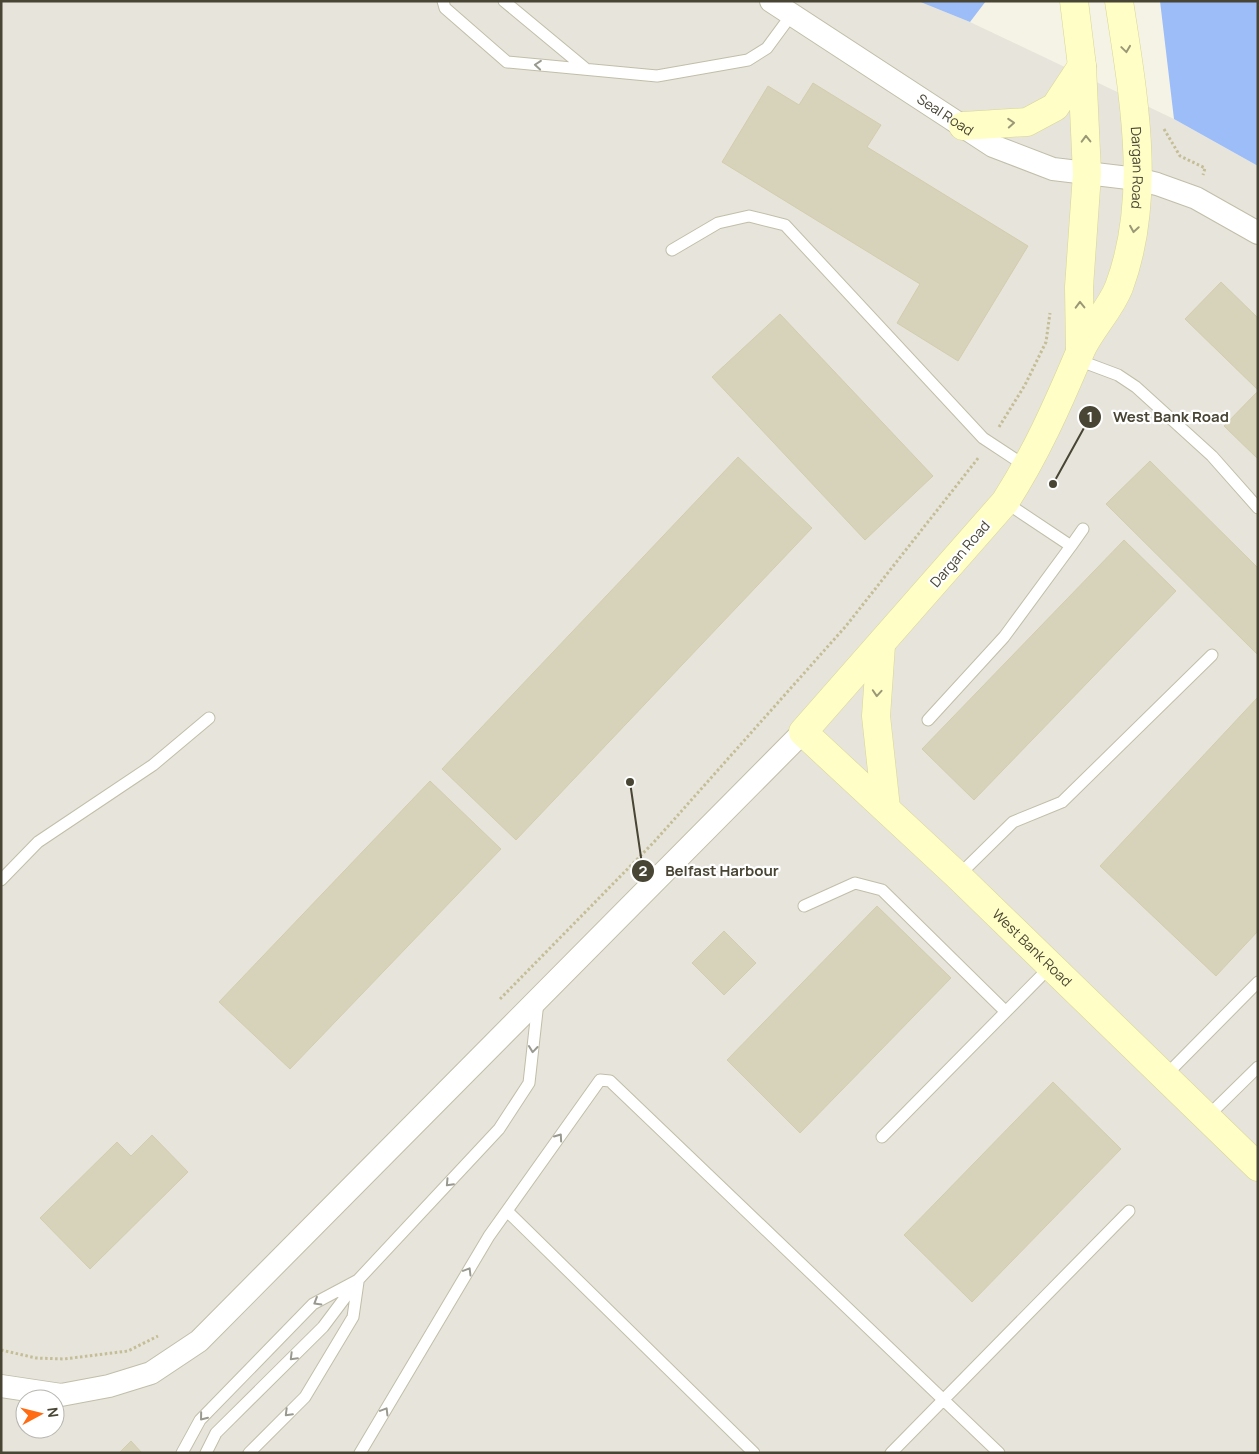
<svg xmlns="http://www.w3.org/2000/svg" width="1259" height="1454" viewBox="0 0 1259 1454" font-family="Manrope,sans-serif">
<style>
.industrial{fill:#e7e4db;fill-rule:evenodd}
.water{fill:#9cbdf7}
.building{fill:#d7d2ba;stroke:#d3cdad}
.lines{fill:none;stroke-linecap:round;stroke-linejoin:round}
.lane-casing{stroke:#c1bea8;stroke-width:13}
.street-casing{stroke:#c1bea8;stroke-width:24}
.secondary-casing{stroke:#d8d691;stroke-width:29}
.path{stroke:#c4be97;stroke-width:3;stroke-dasharray:2.5 2.5;stroke-linecap:butt}
.lane{stroke:#fff;stroke-width:11}
.street{stroke:#fff;stroke-width:22}
.secondary{stroke:#fffec6;stroke-width:28}
.oneway{stroke:#9a9876}
.oneway2{stroke:#9a998f}
.labels{text-anchor:middle;stroke-width:4.5;stroke-linejoin:round;paint-order:stroke}
.street-label{font-size:14px;fill:#484534;stroke:#fff}
.leader{fill:none;stroke:#484534;stroke-width:2}
.callout-dot{fill:#484534;stroke:#fff;stroke-width:2}
.mark-label{font-size:15px;text-anchor:middle;font-weight:bold;fill:#fff}
.callout-label{font-size:15px;text-anchor:middle;font-weight:bold;fill:#484534;stroke:#fff;stroke-width:4.5;stroke-linejoin:round;paint-order:stroke}
</style>
<rect width="100%" height="100%" fill="#f5f3e6"/>
<path class="industrial" d="M1,1H918L970,22L1174,119L1258,166V1453H1ZM25,1399H55V1429H25Z"/>
<path class="water" d="M918,1H986L970,22Z
M1160,1H1258V166L1174,119Z"/>
<path class="building" d="M813,83L881,125L867,147L1028,246L958,361L897,323L920,284L722,162L768,86L799,105Z
M1221,282L1258,318V390L1185,319Z
M780,314L933,476L865,540L712,377Z
M1258,391V459L1224,426Z
M738,457L812,528L516,840L442,769Z
M1150,461L1258,568V655L1106,504Z
M1124,540L1176,591L974,800L922,749Z
M1258,697V931L1216,976L1100,866Z
M430,781L501,849L290,1069L219,1002Z
M877,906L951,978L800,1133L727,1060Z
M724,931L756,963L724,995L692,963Z
M1053,1082L1121,1149L972,1302L904,1235Z
M152,1135L188,1172L90,1269L40,1218L117,1142L131,1156Z
M131,1441L142,1453H119Z"/>
<g class="lines">
<g class="lane-casing">
<path id="lane" d="M443,1L445,8L507,62L657,76L748,60L767,48L792,14
M504,1L586,69
M672,250L718,223L749,216L785,225L983,438L1027,467
M1078,360L1118,375L1136,387L1212,456L1258,508
M1005,502L1071,546L1083,529
M928,720L1004,637L1071,546
M958,876L1013,822L1062,802L1212,655
M1,880L38,842L153,765L209,718
M804,906L855,883L882,890L1005,1011
M1165,1076L1258,982
M1207,1117L1258,1067
M882,1137L1051,966
M507,1211L754,1453
M182,1453L200,1420L313,1304L358,1280L499,1129L529,1083L538,1002
M206,1453L216,1433L323,1327L356,1283
M249,1453L305,1397L353,1317L358,1282
M360,1453L489,1236L600,1080L610,1081L999,1453
M891,1453L1129,1211"/>
</g>
<g class="street-casing">
<g id="street">
<path id="s1" d="M771,1L993,146L1053,169L1137,179L1157,184L1196,198L1258,233"/>
<path d="M1,1386L61,1395L109,1386L151,1373L199,1341L803,732"/>
</g>
</g>
<g class="secondary-casing">
<g id="secondary">
<path d="M1074,1L1082,66L1087,174L1079,287L1080,352"/>
<path id="s2" d="M1119,1C1133,94 1153,196 1119,287C1110,310 1090,329 1080,352C1058,404 1036,454 1005,502L803,732L958,876L1258,1167"/>
<path d="M963,126L1027,122L1055,107L1082,66"/>
<path d="M881,645L876,716L886,808"/>
</g>
</g>
<path class="path" d="M1164,129L1180,156L1205,168L1203,175
M999,427L1025,385L1046,342L1050,313
M500,999L654,842L846,626L979,457
M1,1350L36,1358L64,1359L128,1351L158,1336"/>
<use href="#lane" class="lane"/>
<use href="#street" class="street"/>
<use href="#secondary" class="secondary"/>
</g>
<defs><path id="oneway-chevron" d="M-2-3.5L2.5 0L-2 3.5" fill="none" stroke-width="1.6" stroke-linecap="round" stroke-linejoin="round" transform="scale(1.25)"/></defs>
<g class="oneway">
<use href="#oneway-chevron" transform="translate(1126 49) rotate(82)"/>
<use href="#oneway-chevron" transform="translate(1011 123) rotate(-4)"/>
<use href="#oneway-chevron" transform="translate(1086 139) rotate(-91)"/>
<use href="#oneway-chevron" transform="translate(1134 229) rotate(99)"/>
<use href="#oneway-chevron" transform="translate(1080 305) rotate(-91)"/>
<use href="#oneway-chevron" transform="translate(877 693) rotate(94)"/>
</g>
<g class="oneway2">
<use href="#oneway-chevron" transform="translate(538 65) rotate(-175)"/>
<use href="#oneway-chevron" transform="translate(533 1049) rotate(96)"/>
<use href="#oneway-chevron" transform="translate(559 1137) rotate(-55)"/>
<use href="#oneway-chevron" transform="translate(449 1183) rotate(133)"/>
<use href="#oneway-chevron" transform="translate(468 1271) rotate(-59)"/>
<use href="#oneway-chevron" transform="translate(317 1302) rotate(149)"/>
<use href="#oneway-chevron" transform="translate(293 1357) rotate(135)"/>
<use href="#oneway-chevron" transform="translate(385 1411) rotate(-59)"/>
<use href="#oneway-chevron" transform="translate(288 1413) rotate(135)"/>
<use href="#oneway-chevron" transform="translate(203 1417) rotate(129)"/>
</g>
<g class="labels">
<g class="street-label">
<text dy="5" stroke="none"><textPath href="#s1" startOffset="208">Seal Road</textPath></text>
<text dy="5" stroke="none"><textPath href="#s2" startOffset="168">Dargan Road</textPath></text>
<text transform="translate(960 554) rotate(-49)" y="5">Dargan Road</text>
<text dy="5" stroke="none"><textPath href="#s2" startOffset="1154">West Bank Road</textPath></text>
</g>
</g>
<path class="leader" d="M1053 484L1090 417M630 782L643 871"/>
<g class="callout-dot">
<circle cx="1053" cy="484" r="5"/>
<circle cx="630" cy="782" r="5"/>
<circle cx="1090" cy="417" r="12"/>
<circle cx="643" cy="871" r="12"/>
</g>
<g class="mark-label">
<text x="1090" y="422">1</text>
<text x="643" y="876">2</text>
</g>
<g class="callout-label">
<text x="1171" y="422">West Bank Road</text>
<text x="722" y="876">Belfast Harbour</text>
</g>
<rect width="1259" height="1454" fill="none" stroke="#484534" stroke-width="5"/>
<g transform="translate(40 1414) rotate(83)"><circle r="24" fill="#ffffff" stroke="#b6b5ae"/>
<path d="M0-4L9 19L0 12L-9 19Z" fill="#ff6c13"/>
<text y="-8" font-size="14" font-weight="bold" text-anchor="middle" fill="#484534">N</text>
</g>
</svg>
